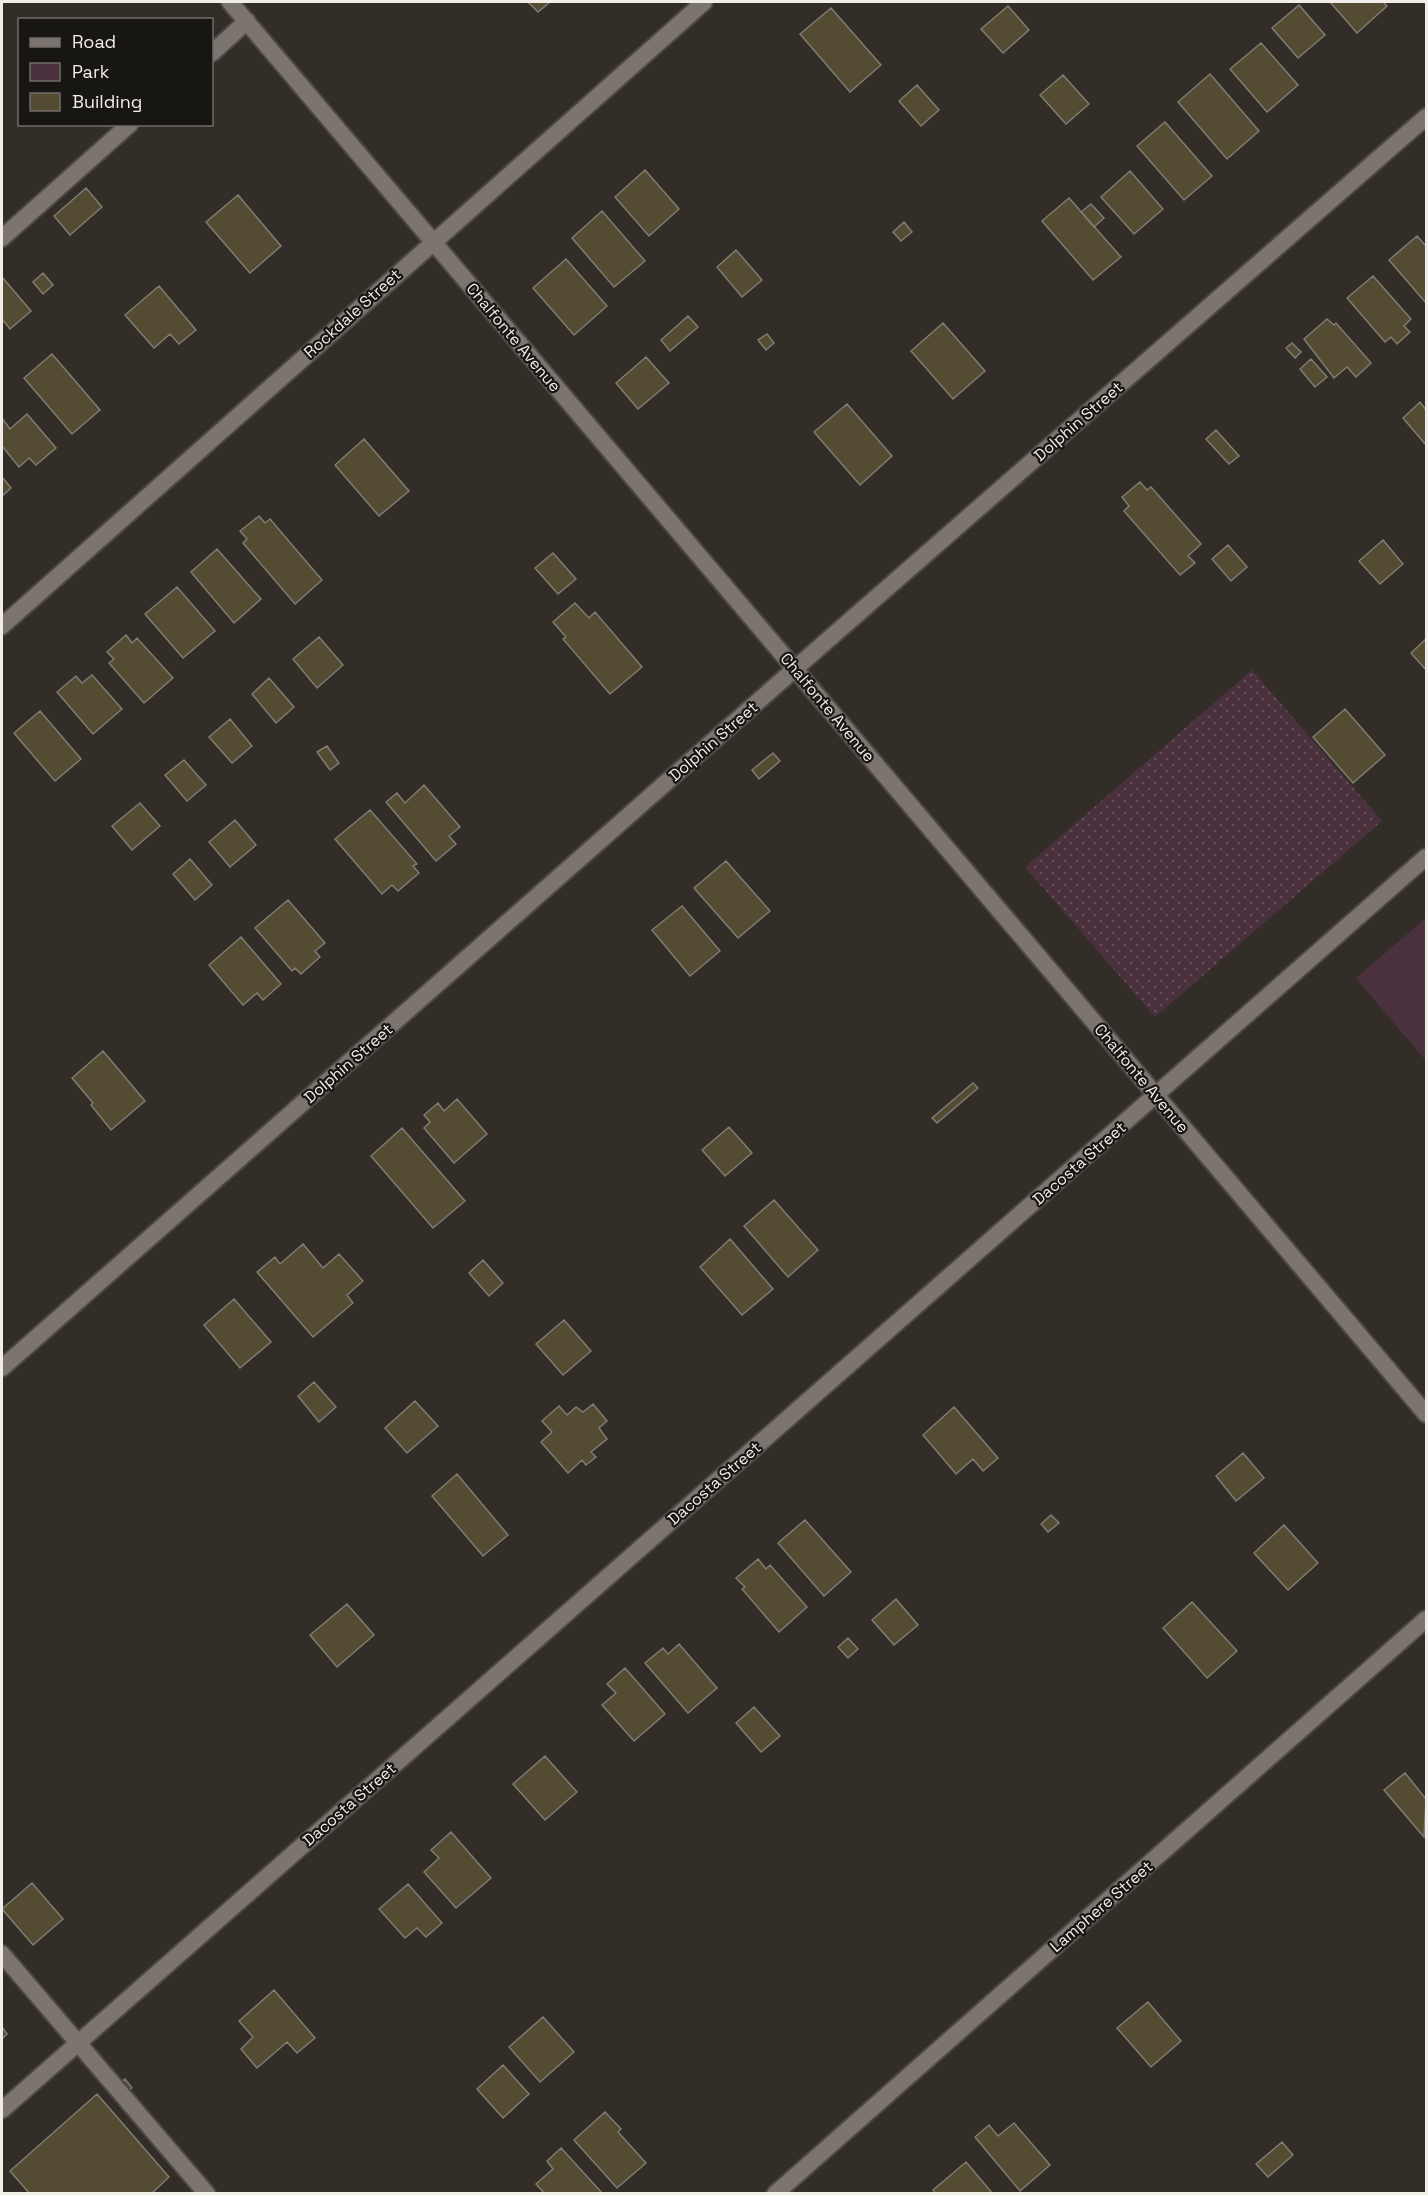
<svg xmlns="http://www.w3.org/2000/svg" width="1428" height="2195" viewBox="0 0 1428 2195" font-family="'Space Grotesk',sans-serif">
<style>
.grass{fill:url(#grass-dots)}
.green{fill:#4a313d}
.building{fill:#544c32;stroke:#7e7c73;stroke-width:1.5}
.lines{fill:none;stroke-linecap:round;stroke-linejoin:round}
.service-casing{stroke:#4e4944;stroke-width:20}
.minor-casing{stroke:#4e4944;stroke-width:20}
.service{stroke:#7c746e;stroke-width:16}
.minor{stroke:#7c746e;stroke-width:16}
.labels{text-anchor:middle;stroke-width:4.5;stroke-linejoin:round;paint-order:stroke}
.street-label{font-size:16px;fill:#f1ede9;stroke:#181613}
</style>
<defs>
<pattern id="grass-dots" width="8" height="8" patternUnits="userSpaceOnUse" patternTransform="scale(1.5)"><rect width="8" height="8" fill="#4a313d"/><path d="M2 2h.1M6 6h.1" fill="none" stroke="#654f59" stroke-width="1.8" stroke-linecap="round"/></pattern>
</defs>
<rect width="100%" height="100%" fill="#332d28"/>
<path class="grass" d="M1252,670L1382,821L1155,1017L1025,867Z"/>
<path class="green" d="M1426,918V1061L1356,978Z"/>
<path class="building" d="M528,2H550L538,12Z
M1330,2H1383L1387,6L1357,33Z
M1299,5L1325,35L1298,58L1272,28Z
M1008,6L1029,30L1003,53L981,29Z
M831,8L881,65L850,92L800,34Z
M1261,43L1298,85L1267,112L1230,69Z
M1210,74L1259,131L1227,159L1178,102Z
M1063,75L1089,104L1066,124L1040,95Z
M917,85L939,110L921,126L899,101Z
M1165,122L1212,176L1184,200L1137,146Z
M645,170L679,209L649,236L615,197Z
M1130,171L1163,209L1134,234L1101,197Z
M86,188L102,207L70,235L54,216Z
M238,195L281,246L250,273L206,222Z
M1069,198L1121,257L1093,280L1042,221Z
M1091,204L1104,218L1094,227L1081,212Z
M602,211L645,261L614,287L572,238Z
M904,222L912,232L901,241L893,232Z
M1417,236L1426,246V303L1389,260Z
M736,250L762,280L742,297L717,267Z
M566,259L607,306L574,335L533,288Z
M43,273L53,285L43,294L33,282Z
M1373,276L1411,319L1404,326L1410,332L1397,344L1391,337L1385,342L1347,298Z
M2,277L31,311L10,329L2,319Z
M159,286L196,330L179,344L170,334L154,348L125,315Z
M688,316L698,327L670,351L661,340Z
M1327,319L1334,325L1336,323L1371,363L1356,377L1347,367L1334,378L1304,339Z
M943,323L985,371L953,399L911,351Z
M767,334L774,343L766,350L758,340Z
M1292,343L1301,352L1295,358L1286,348Z
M52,354L100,410L72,434L24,378Z
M646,357L669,383L638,409L616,383Z
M1311,359L1327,377L1315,387L1300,369Z
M1420,402L1426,410V445L1403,418Z
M847,404L892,456L860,485L814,432Z
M27,414L56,448L36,465L29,458L19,467L2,446V418L10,429Z
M1216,430L1239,456L1229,464L1206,439Z
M364,439L409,491L379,516L335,465Z
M2,477L11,488L2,496Z
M1140,482L1147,490L1151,487L1201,544L1188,556L1195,563L1180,575L1124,511L1129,506L1122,497Z
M259,516L265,523L270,519L322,580L295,604L243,543L247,539L240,531Z
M1383,540L1403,564L1380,584L1359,561Z
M1228,545L1247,567L1231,581L1212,559Z
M217,549L261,599L234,623L191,572Z
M553,553L576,579L558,594L535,568Z
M177,587L215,631L183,658L145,614Z
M575,603L589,618L595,612L642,667L610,694L563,639L566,637L553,622Z
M126,635L132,643L137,638L173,678L144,703L109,663L114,659L107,652Z
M319,637L343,665L317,688L293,659Z
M1426,639V670L1411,653Z
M92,675L122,709L93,734L57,692L76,676L82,683Z
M269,678L294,707L276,723L252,694Z
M1345,709L1385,755L1353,783L1313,737Z
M40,711L81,759L55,781L14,733Z
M230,719L252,746L232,763L209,737Z
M327,746L339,763L330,770L317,752Z
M773,753L780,761L759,779L752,770Z
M184,760L206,785L187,801L165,775Z
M424,785L460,827L449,836L456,844L436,861L386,802L397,793L405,803Z
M140,803L160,826L132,850L112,826Z
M370,810L417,864L413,866L419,873L398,891L392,885L382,894L335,839Z
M235,820L256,845L230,867L209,842Z
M190,859L212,885L195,900L173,874Z
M726,861L770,911L738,938L694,888Z
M288,900L325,943L315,951L320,957L301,974L295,968L292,971L255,928Z
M682,906L720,951L690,976L652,930Z
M241,937L281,984L263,1000L257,993L243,1005L209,965Z
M103,1051L145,1101L111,1130L91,1105L93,1103L72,1078Z
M973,1083L978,1088L937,1123L932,1118Z
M457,1099L487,1134L454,1163L424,1128L430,1122L424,1115L438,1103L444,1111Z
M729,1127L752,1153L725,1176L702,1150Z
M402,1128L465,1201L433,1228L371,1156Z
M774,1200L818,1250L788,1277L744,1226Z
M730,1239L773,1289L742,1315L700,1267Z
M303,1244L323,1268L339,1254L363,1281L347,1295L353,1303L313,1337L257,1272L275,1257L280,1264Z
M483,1260L503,1283L489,1296L469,1273Z
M234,1299L271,1342L240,1368L204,1325Z
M564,1320L591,1351L563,1375L536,1344Z
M314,1382L336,1407L319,1422L298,1396Z
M415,1401L438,1426L407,1453L385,1428Z
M593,1404L607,1421L599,1428L607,1439L591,1452L596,1457L586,1465L582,1460L568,1473L541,1442L552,1432L542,1421L559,1406L567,1415L576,1407L583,1412Z
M954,1407L998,1458L983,1471L973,1459L956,1474L923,1435Z
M1243,1453L1264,1478L1236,1501L1216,1476Z
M457,1474L508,1535L483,1556L432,1496Z
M1051,1515L1059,1523L1048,1532L1041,1524Z
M805,1520L851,1572L824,1596L778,1543Z
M1284,1525L1318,1563L1288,1590L1254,1553Z
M758,1559L766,1569L770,1565L807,1607L779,1632L742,1589L745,1587L736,1578Z
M896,1599L918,1625L894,1645L872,1620Z
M1192,1602L1237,1651L1207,1678L1163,1628Z
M347,1604L374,1635L337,1667L310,1635Z
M848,1638L858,1649L848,1658L838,1647Z
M679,1644L717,1688L688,1713L645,1663L663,1648L668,1654Z
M625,1668L665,1714L634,1741L602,1705L616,1693L607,1684Z
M754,1707L780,1736L761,1752L736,1723Z
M545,1756L577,1792L545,1820L513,1784Z
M1405,1773L1426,1799L1424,1837L1384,1790Z
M451,1832L491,1878L456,1908L424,1872L439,1858L431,1850Z
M32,1883L63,1919L33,1945L2,1909Z
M408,1884L442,1923L426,1937L417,1928L405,1938L379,1909Z
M274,1990L315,2038L297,2053L287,2042L257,2068L241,2049L253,2037L239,2021Z
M1148,2002L1181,2041L1151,2067L1117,2028Z
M543,2017L574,2052L540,2082L509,2047Z
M2,2027L7,2034L2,2039Z
M503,2065L529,2094L503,2118L477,2089Z
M125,2079L132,2088L125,2094L118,2085Z
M97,2094L169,2177L151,2194H30L10,2171Z
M605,2112L621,2129L618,2132L646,2163L617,2188L574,2140Z
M1014,2123L1050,2165L1020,2191L975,2137L989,2125L998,2136Z
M1282,2142L1293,2155L1268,2177L1256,2164Z
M561,2148L603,2194H545L536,2184L553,2169L547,2161Z
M966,2162L993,2194H936L933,2190Z"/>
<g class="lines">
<g class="service-casing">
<path id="service" d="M212,53L247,21
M2,238L130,124
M2,1954L207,2194"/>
</g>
<g class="minor-casing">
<path id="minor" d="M230,2L1426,1414
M2,626L704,2
M2,1368L822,645L1426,117
M2,2110L1426,857
M775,2194L1426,1619"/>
</g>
<use href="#service" class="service"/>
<use href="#minor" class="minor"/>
</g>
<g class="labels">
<g class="street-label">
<text transform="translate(352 313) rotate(-42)" y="6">Rockdale Street</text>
<text transform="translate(514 337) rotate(50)" y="6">Chalfonte Avenue</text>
<text transform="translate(1078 421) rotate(-41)" y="6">Dolphin Street</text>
<text transform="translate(828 707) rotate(50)" y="6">Chalfonte Avenue</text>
<text transform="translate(713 741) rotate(-41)" y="6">Dolphin Street</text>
<text transform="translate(348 1063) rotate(-41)" y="6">Dolphin Street</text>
<text transform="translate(1142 1078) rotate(50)" y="6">Chalfonte Avenue</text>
<text transform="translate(1079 1163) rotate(-41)" y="6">Dacosta Street</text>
<text transform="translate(714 1483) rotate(-41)" y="6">Dacosta Street</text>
<text transform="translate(349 1804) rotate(-41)" y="6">Dacosta Street</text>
<text transform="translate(1101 1906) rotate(-41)" y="6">Lamphere Street</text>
</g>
</g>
<rect width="1428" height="2195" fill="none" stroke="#f1ede9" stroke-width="6"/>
<rect x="18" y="18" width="195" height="108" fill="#181613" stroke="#6f6c69" stroke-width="1.5"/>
<rect x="30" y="38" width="30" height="9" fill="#7c746e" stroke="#6f6c69" stroke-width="1.5"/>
<text x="72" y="48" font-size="18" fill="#f1ede9">Road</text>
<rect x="30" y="63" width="30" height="18" fill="#4a313d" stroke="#6f6c69" stroke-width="1.5"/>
<text x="72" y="78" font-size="18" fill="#f1ede9">Park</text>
<rect x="30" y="93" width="30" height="18" fill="#544c32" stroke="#6f6c69" stroke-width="1.5"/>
<text x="72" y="108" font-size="18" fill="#f1ede9">Building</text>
</svg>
